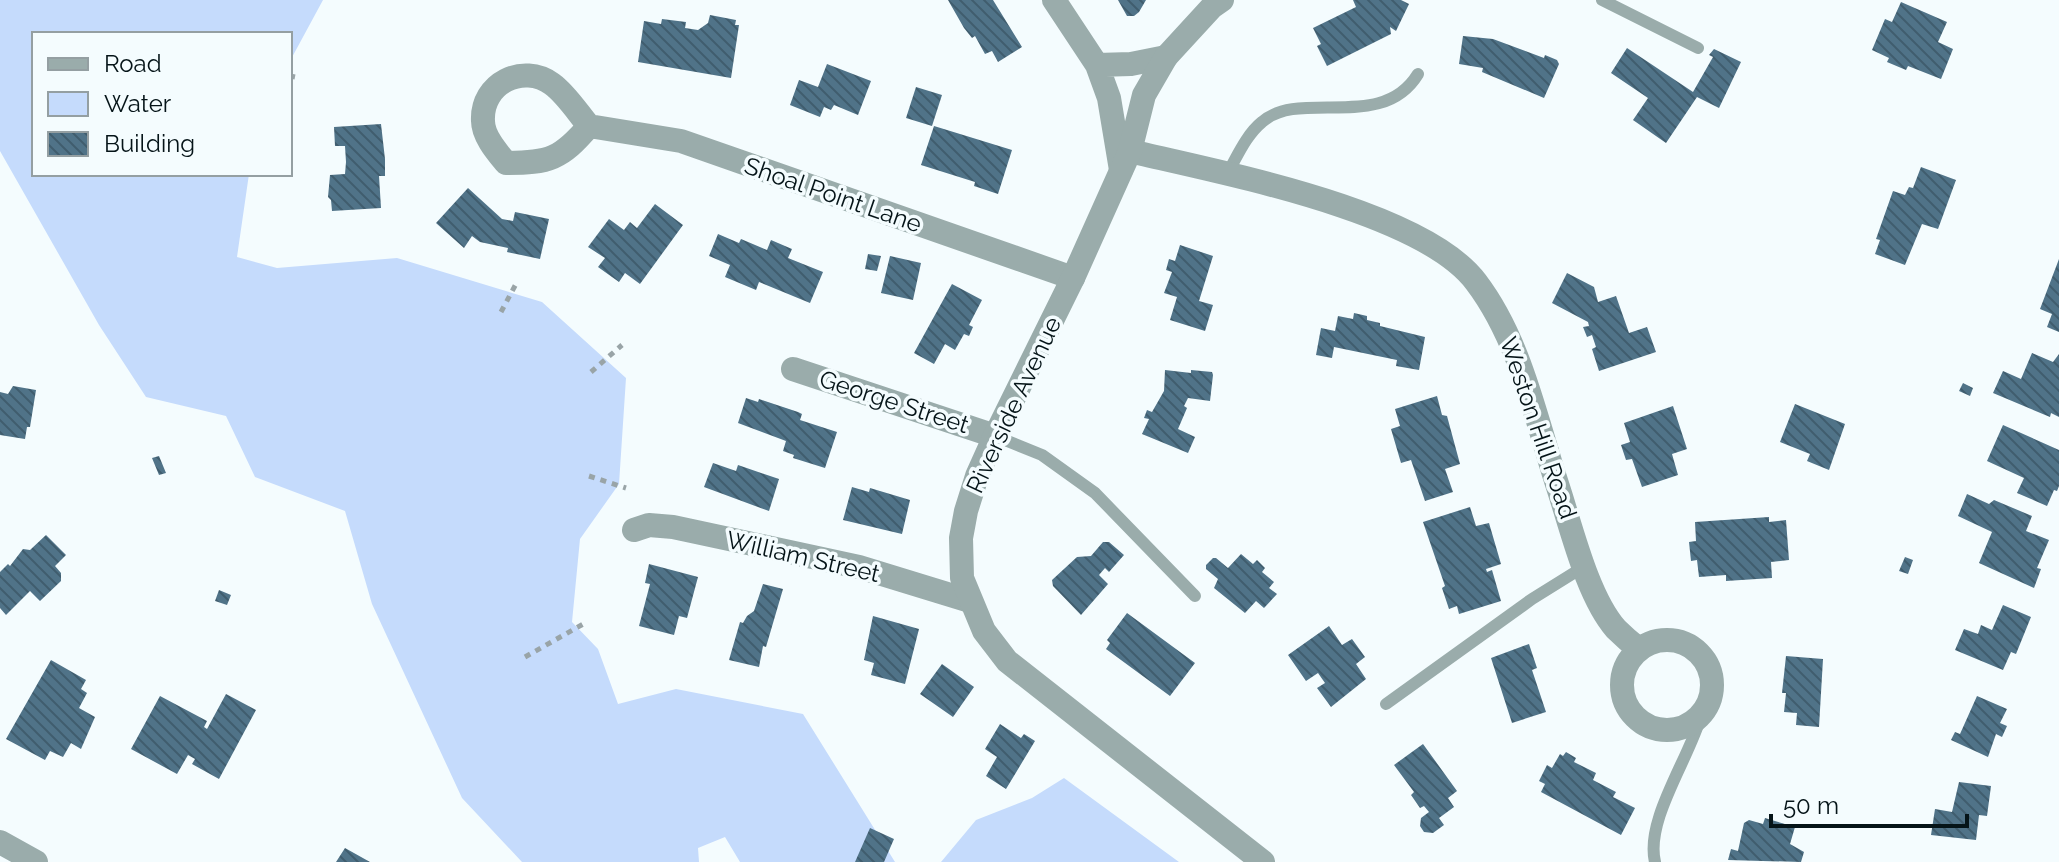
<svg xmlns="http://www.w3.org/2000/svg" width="2059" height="862" viewBox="0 0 2059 862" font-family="Raleway,sans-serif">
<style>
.water{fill:#c5dbfc}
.building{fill:url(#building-back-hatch)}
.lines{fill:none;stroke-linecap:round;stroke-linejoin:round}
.path{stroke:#99a4a7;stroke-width:5;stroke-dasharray:6 6;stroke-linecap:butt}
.service{stroke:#9aacab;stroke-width:12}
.minor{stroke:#9aacab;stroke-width:24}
.tertiary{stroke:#9aacab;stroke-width:24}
.labels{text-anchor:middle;stroke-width:7;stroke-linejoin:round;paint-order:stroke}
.street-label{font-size:24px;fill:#051418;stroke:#f4fcfe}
</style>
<defs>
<pattern id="building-back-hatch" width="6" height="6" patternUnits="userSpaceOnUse" patternTransform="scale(2)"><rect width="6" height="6" fill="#507388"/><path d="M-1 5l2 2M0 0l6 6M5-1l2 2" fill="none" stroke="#405d6e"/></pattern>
</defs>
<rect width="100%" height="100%" fill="#f4fcfe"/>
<path class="water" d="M0,0H323L290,61V34H34V174H249L237,257L277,268L397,258L542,302L626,378L619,484L580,539L572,622L598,649L618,704L676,689L803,714L895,862H740L725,837L698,848L699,862H522L462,798L372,604L345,511L255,477L226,416L146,397L99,325L0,151Z
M1064,778L1179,862H941L976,820L1032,798Z"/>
<path class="building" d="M948,0H993L1022,47L998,62L992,51L985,54L975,36L972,38L964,28Z
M1118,0H1146L1139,12L1134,16H1127Z
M1353,0H1401L1409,4L1396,31L1390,27L1391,34L1327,66L1317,46L1321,44L1313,28L1356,7Z
M1901,2L1947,22L1938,42L1953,49L1941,79L1908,66L1906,70L1887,62L1889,58L1872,50L1885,19L1892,22Z
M710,15L736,20L735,25H739L731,78L638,62L644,21L661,24L662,19L686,22L685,28L698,30L708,23Z
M1463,36L1493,39L1544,58L1545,55L1557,60L1559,64L1544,98L1482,72L1483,68L1459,64Z
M1627,48L1693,92L1713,57L1709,55L1714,49L1741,62L1719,108L1697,97L1666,143L1633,120L1648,98L1611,73Z
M827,64L871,81L858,115L834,105L831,110L824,107L820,117L790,105L799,80L818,87Z
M916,87L942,95L932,126L906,118Z
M381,124L385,159V176H379L381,208L332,211L331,200L328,197L330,175L345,174L346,162L345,146H335L334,127Z
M934,126L1012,150L998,194L974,186L975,182L921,165Z
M1921,167L1956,180L1938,229L1922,224L1905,265L1875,254L1880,240L1876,239L1893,191L1905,195L1909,187L1913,188Z
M468,188L502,219L513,221L515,212L549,219L540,259L507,252L508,248L480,242L472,236L464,248L436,223Z
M655,204L683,225L640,284L625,273L619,282L598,267L605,258L588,247L609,219L624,230L630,222L637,228Z
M718,234L739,243L741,239L767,250L771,240L792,249L788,258L823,272L810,303L759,282L756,290L725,277L730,265L709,256Z
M1180,245L1213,256L1199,301L1213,305L1205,331L1170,320L1177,297L1164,293L1172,272L1166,270L1169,259L1175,261Z
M868,254L881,256L877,271L865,269Z
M890,256L921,263L913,300L881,293Z
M2059,259V332L2047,327L2052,314L2040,309Z
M1567,273L1594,287L1598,302L1616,296L1629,333L1647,327L1656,352L1599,371L1592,349L1596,347L1592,335L1587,337L1583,327L1589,326L1588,322L1552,303Z
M952,284L982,300L969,325L973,327L969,336L964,334L955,350L945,344L934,364L914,353Z
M1354,313L1367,316V320L1380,323V326L1425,337L1419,370L1396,366L1397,360L1334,347L1332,358L1316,355L1321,328L1335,331L1338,316L1353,319Z
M2032,353L2053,362L2059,354V417L2051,413L2050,417L1993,393L2003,371L2021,379Z
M1165,370L1191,373V370L1212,372L1213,375L1210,401L1188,398L1184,406L1187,408L1178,429L1195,437L1188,453L1142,434L1149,419L1144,418L1147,410L1152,412L1164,391Z
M1963,383L1973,388L1970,396L1959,391Z
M13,386L36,390L30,427H27L25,439L0,435V392L8,394Z
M1437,396L1442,415L1447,416L1460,464L1445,469L1453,492L1425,501L1411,460L1401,463L1391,429L1400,426L1395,409Z
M746,398L758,402L759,399L798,412L802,414L800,420L837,432L825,468L793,458L794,455L783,451L786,441L738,423Z
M1795,404L1845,424L1829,470L1807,461L1810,454L1780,442Z
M1673,406L1687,449L1672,454L1678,475L1642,487L1632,459L1626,460L1621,445L1630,442L1624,423Z
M2003,425L2059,450V486L2057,491L2054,490L2047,506L2017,493L2024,478L1987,461Z
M159,456L166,473L159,475L152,458Z
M713,463L736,471L738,465L779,479L769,511L704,487Z
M852,487L869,492L870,488L910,500L902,534L843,520Z
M1967,494L1989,504L1994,500L2032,516L2026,531L2049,540L2037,568L2041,569L2034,588L1979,563L1992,532L1958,516Z
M1470,507L1476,526L1489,523L1501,564L1486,569L1487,572L1492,570L1501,601L1459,614L1457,606L1449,609L1442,588L1445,586L1423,522Z
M1769,517V522L1786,520L1789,560L1771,562L1772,578L1726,581V575L1699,577L1697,560L1691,561L1689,542L1696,541L1695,522Z
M46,535L66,555L55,566L61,573V581L40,601L30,591L6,615L0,608V572L8,564L10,566L23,549L30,550Z
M1103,542H1109L1124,555L1109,572L1105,568L1099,575L1108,584L1081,615L1053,586L1052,580L1077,557L1091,556Z
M1241,554L1253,564L1257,560L1265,568L1262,572L1274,582L1269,588L1277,594L1264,608L1256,601L1245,613L1214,588L1218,579L1206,569V565L1213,558H1216L1228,568Z
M1905,557L1913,560L1908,574L1899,571Z
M649,564L698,577L687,618L679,616L674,635L639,626L650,584L645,583Z
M763,584L783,589L766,647L763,646L759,667L729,660L740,622L743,623L747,616L754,611Z
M219,590L231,595L227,605L215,601Z
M2003,605L2031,617L2016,654L2011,652L2003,670L1955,650L1964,629L1978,634L1981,625L1992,630Z
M1127,613L1195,663L1170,696L1106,649L1110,643L1107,640Z
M873,616L919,629L905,684L871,675L874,663L864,660Z
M1329,626L1342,645L1352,639L1365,657L1356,664L1366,679L1331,707L1317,688L1325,683L1318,673L1306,681L1288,655Z
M1529,644L1537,668L1532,670L1546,712L1512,723L1491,658Z
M1786,656L1823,659L1819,727L1796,725L1797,713L1784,712L1786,693H1782Z
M51,660L86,680L81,689L87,693L79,708L95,717L81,749L71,743L63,757L50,751L45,760L6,739Z
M942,664L974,687L953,717L920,694Z
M226,694L256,710L219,779L192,764L195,759L188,755L177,774L131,749L160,696L207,721L204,727L207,729Z
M1977,696L2007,709L2000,723L2007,726L2002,737L1996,734L1988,757L1951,740L1955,732L1960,734Z
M1000,724L1021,738L1024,734L1035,741L1006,789L986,776L997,757L985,749Z
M1423,744L1457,791L1448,798L1454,807L1439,818L1444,825L1433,833L1424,832L1420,826L1421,818L1429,812L1424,806L1420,808L1411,795L1414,792L1394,765Z
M1566,752L1576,758L1574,762L1596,773L1593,780L1616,792L1613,797L1635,808L1621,835L1541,792L1545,784L1539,781L1547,765L1552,768L1560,754L1563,756Z
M1959,782L1991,786L1987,816L1979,815L1976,840L1931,835L1935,809L1952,812Z
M1765,818L1795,827L1790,844L1804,852L1801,862L1728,860L1731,849L1738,851L1744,823L1749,820L1763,824Z
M870,828L894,839L884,862H855Z
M345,848L370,862H336Z"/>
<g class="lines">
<path class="path" d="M290,76L295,77
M501,312L517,282
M591,372L622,345
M589,476L626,488
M525,657L585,623"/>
<path class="service" d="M1602,0L1698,48
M1227,174C1237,157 1246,135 1262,122C1301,88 1382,133 1418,74
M995,436L1042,455L1095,493L1195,596
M1386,704L1532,599L1585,566
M1655,862C1645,820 1689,759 1701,716"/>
<path class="minor" d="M1054,0L1097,65L1109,98L1121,170
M1097,65L1131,64L1166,57
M589,126C578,113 566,94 552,84C523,63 481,83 483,121C483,136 497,152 506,163C549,163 561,159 589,126L681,141L1073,278
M1130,151C1217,172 1422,210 1476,282C1520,340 1535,416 1557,484C1571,526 1587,596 1616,629C1623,636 1631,643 1639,649
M793,369L995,436
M634,530L649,525L673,527L859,567L970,601
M1622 685a45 45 0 1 1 90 0a45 45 0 1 1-90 0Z
M0,842L36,862"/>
<path class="tertiary" d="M1222,0L1212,7L1166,57L1144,95L1130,151L1073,278L995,436L977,476L966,511L961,538L962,578L984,631L1007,661L1263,862"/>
</g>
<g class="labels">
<g class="street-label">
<text transform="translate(833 195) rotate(19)" y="8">Shoal Point Lane</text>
<text transform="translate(894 402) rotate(18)" y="8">George Street</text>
<text transform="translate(1014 405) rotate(-65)" y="8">Riverside Avenue</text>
<text transform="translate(1538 428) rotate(71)" y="8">Weston Hill Road</text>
<text transform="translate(803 557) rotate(13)" y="8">William Street</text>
</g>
</g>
<rect x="32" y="32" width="260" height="144" fill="#f4fcfe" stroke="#949fa2" stroke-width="2"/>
<rect x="48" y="58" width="40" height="12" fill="#9aacab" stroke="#949fa2" stroke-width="2"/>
<text x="104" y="72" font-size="24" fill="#051418">Road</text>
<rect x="48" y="92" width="40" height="24" fill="#c5dbfc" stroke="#949fa2" stroke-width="2"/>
<text x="104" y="112" font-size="24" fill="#051418">Water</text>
<rect x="48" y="132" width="40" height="24" fill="url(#building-back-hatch)" stroke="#949fa2" stroke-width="2"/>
<text x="104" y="152" font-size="24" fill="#051418">Building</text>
<path d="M1771 814v12h196v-12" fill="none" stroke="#051418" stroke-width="4"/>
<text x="1783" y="814" font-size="24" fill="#051418" stroke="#f4fcfe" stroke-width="6" paint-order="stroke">50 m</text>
</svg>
